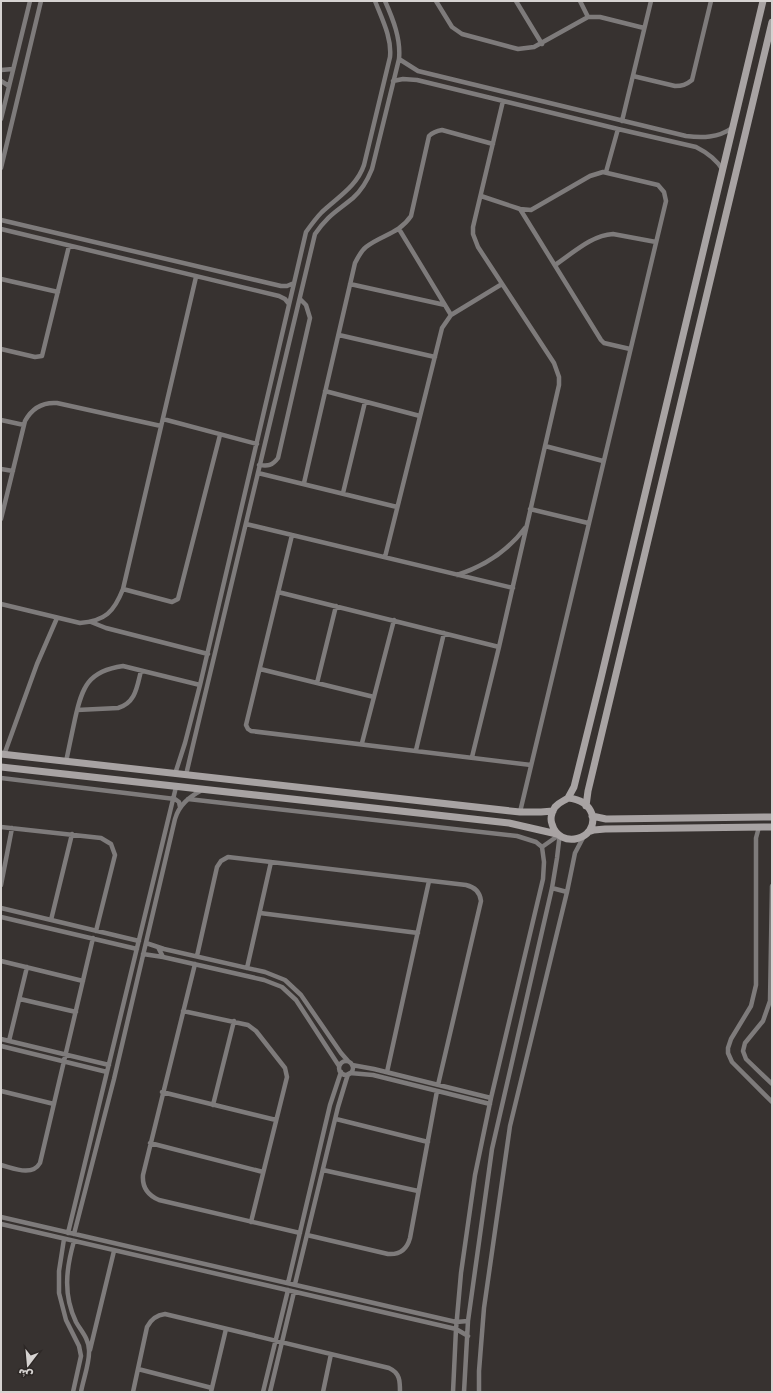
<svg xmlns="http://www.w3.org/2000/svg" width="773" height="1393" viewBox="0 0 773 1393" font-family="'DejaVu Sans',Cairo,sans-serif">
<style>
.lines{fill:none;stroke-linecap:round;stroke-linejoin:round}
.street{stroke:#7e7b7b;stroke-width:4.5}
.secondary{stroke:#a8a3a3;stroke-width:7}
</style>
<rect width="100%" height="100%" fill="#373230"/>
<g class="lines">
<path class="street" d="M436,1L452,27L462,34L518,49L534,47L588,17H600L644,28
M516,1L542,44
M580,1L588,17
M399,59L418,71L686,136C702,138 718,138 732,128
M1,70L13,69
M633,76L675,86C682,86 686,85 692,80L711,1
M1,81L9,86
M393,81L403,79L417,80L618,129L696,147C708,153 716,159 723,170
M1,119L30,1
M622,121L651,1
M1,168L41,1
M606,172L618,129
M481,196L520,209L531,210L590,176L603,172L658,185L664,192L666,201L520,812
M520,209L601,340L604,343L630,349
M1,220L281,286H287L294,283
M1,229L279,296L285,299L289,304
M399,229L451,315
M555,265C573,253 592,235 613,234L656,242
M1,279L58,292
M350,284L445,305
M339,335L435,357
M1,349L35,357L42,356L69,246
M325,391L420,416
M163,419L257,444
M1,420L24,425
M545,446L603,461
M259,465C268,466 272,466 278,458L310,318L306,305L300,299
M1,469L13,471
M258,473L397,507
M304,483L355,263C358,257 361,251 366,247C381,235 399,234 411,216L429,136C433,132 436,131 442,130L493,144
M343,493L365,402
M530,509L588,523
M1,519L25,421C32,408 43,402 57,403L161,426
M246,524L513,588
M292,535L246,725L248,729L251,731L531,765
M385,557L442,328L451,315L502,284
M457,575C485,566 507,552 525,528
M123,589L172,602L178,599L220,435
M278,592L499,647
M1,604L80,623C105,621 114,612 123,589L196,277
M91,622L106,628L208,654
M260,669L374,697
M317,683L336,606
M77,710L118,708C136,703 137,686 141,671
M362,743L394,620
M416,750L444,633
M4,755L37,664L57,618
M472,757L499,647L559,385V377L554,363L478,247L473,234V227L503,101
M66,762C69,747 72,733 75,719C82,687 88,671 123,666L200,685
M175,774L185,743L200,685L306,232C311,225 316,218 322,212C338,197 357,186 364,165L390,57C392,38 382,19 375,1
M186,775L193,745L315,234C328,215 336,212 353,198C362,190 368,179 372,169L399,59C401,39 393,19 385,1
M1,778L175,799L179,802L180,807
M188,799L517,836L536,842L542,847L544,862L543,879L491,1098L475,1175L461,1273L456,1329L453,1392
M1,827L101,838L111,844L115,855L96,931
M759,827L756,838V985L751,1006L731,1039L728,1048V1053L732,1062L772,1102
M542,847L559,835
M1,885L12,828
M772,886L770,1001L763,1021L745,1043L743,1051L746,1059L772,1084
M552,888L567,892
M1,908L139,941
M260,913L418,933
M1,917L137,949
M51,920L72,834
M146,943L164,949L265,972L285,980L301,995L341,1053L348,1061
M158,947L163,957L264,980L282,987L296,1000L339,1066
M143,954L163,957
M197,956L217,867L221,861L228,857L466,885C475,887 480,892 481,901L438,1085
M1,961L83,981
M195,964L143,1175C142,1187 147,1195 159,1200L300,1233
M247,968L271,862
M20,999L76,1012
M183,1011L248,1025L256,1031L285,1068L287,1077L286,1081L251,1222
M1,1039L109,1065
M9,1041L27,967
M1,1046L107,1072
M339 1068a7 7 0 1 1 14 0a7 7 0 1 1-14 0Z
M352,1065L374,1069L491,1098
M387,1072L429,881
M350,1073L373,1075L490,1104
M1,1091L54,1104
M162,1092L276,1120
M213,1105L234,1021
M336,1119L428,1142
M150,1143L263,1172
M1,1165C13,1168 32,1177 40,1163L93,938
M323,1170L418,1191
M1,1217L456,1322L468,1321
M1,1224L456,1329L468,1336
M68,1233L176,787
M74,1234L114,1079L175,819C179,805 189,797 202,790
M307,1235L388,1254C400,1255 407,1249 410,1238L437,1091
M64,1239L59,1271V1293L66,1320L79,1346L81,1356L73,1392
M74,1241C66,1269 63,1295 76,1322C81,1331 89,1339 89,1350C90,1362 83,1380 81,1392
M288,1283L330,1105L341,1072
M295,1284L338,1107L348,1074
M90,1350L114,1251
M138,1369L212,1388
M133,1392L147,1327C151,1319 157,1315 165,1314L389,1368C400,1373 400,1381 400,1392
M211,1392L226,1329
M263,1392L288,1290
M270,1392L294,1292
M323,1392L331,1354
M464,1392L468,1321L492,1149L552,888L557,858L559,841L560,836
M479,1392V1371L484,1308L510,1126L567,892L575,853L584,836"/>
<path class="secondary" d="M1,754L520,812H541L553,811
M1,767L509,823L557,834
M568,798L574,787L601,678L763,1
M568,798C578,799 588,803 592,814C599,840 559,850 552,824C550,819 552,812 555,807C559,802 564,801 568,798Z
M586,806L588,791L772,22
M592,816L606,819L772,817
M588,832L594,830L605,829L772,827"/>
</g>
<rect width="773" height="1393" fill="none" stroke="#d6d3d1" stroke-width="4"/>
<g transform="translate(28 1365) rotate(196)" stroke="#2d2826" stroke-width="3" paint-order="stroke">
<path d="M0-3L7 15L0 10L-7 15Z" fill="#d6d3d1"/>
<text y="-6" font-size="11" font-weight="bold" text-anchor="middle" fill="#d6d3d1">ش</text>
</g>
</svg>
